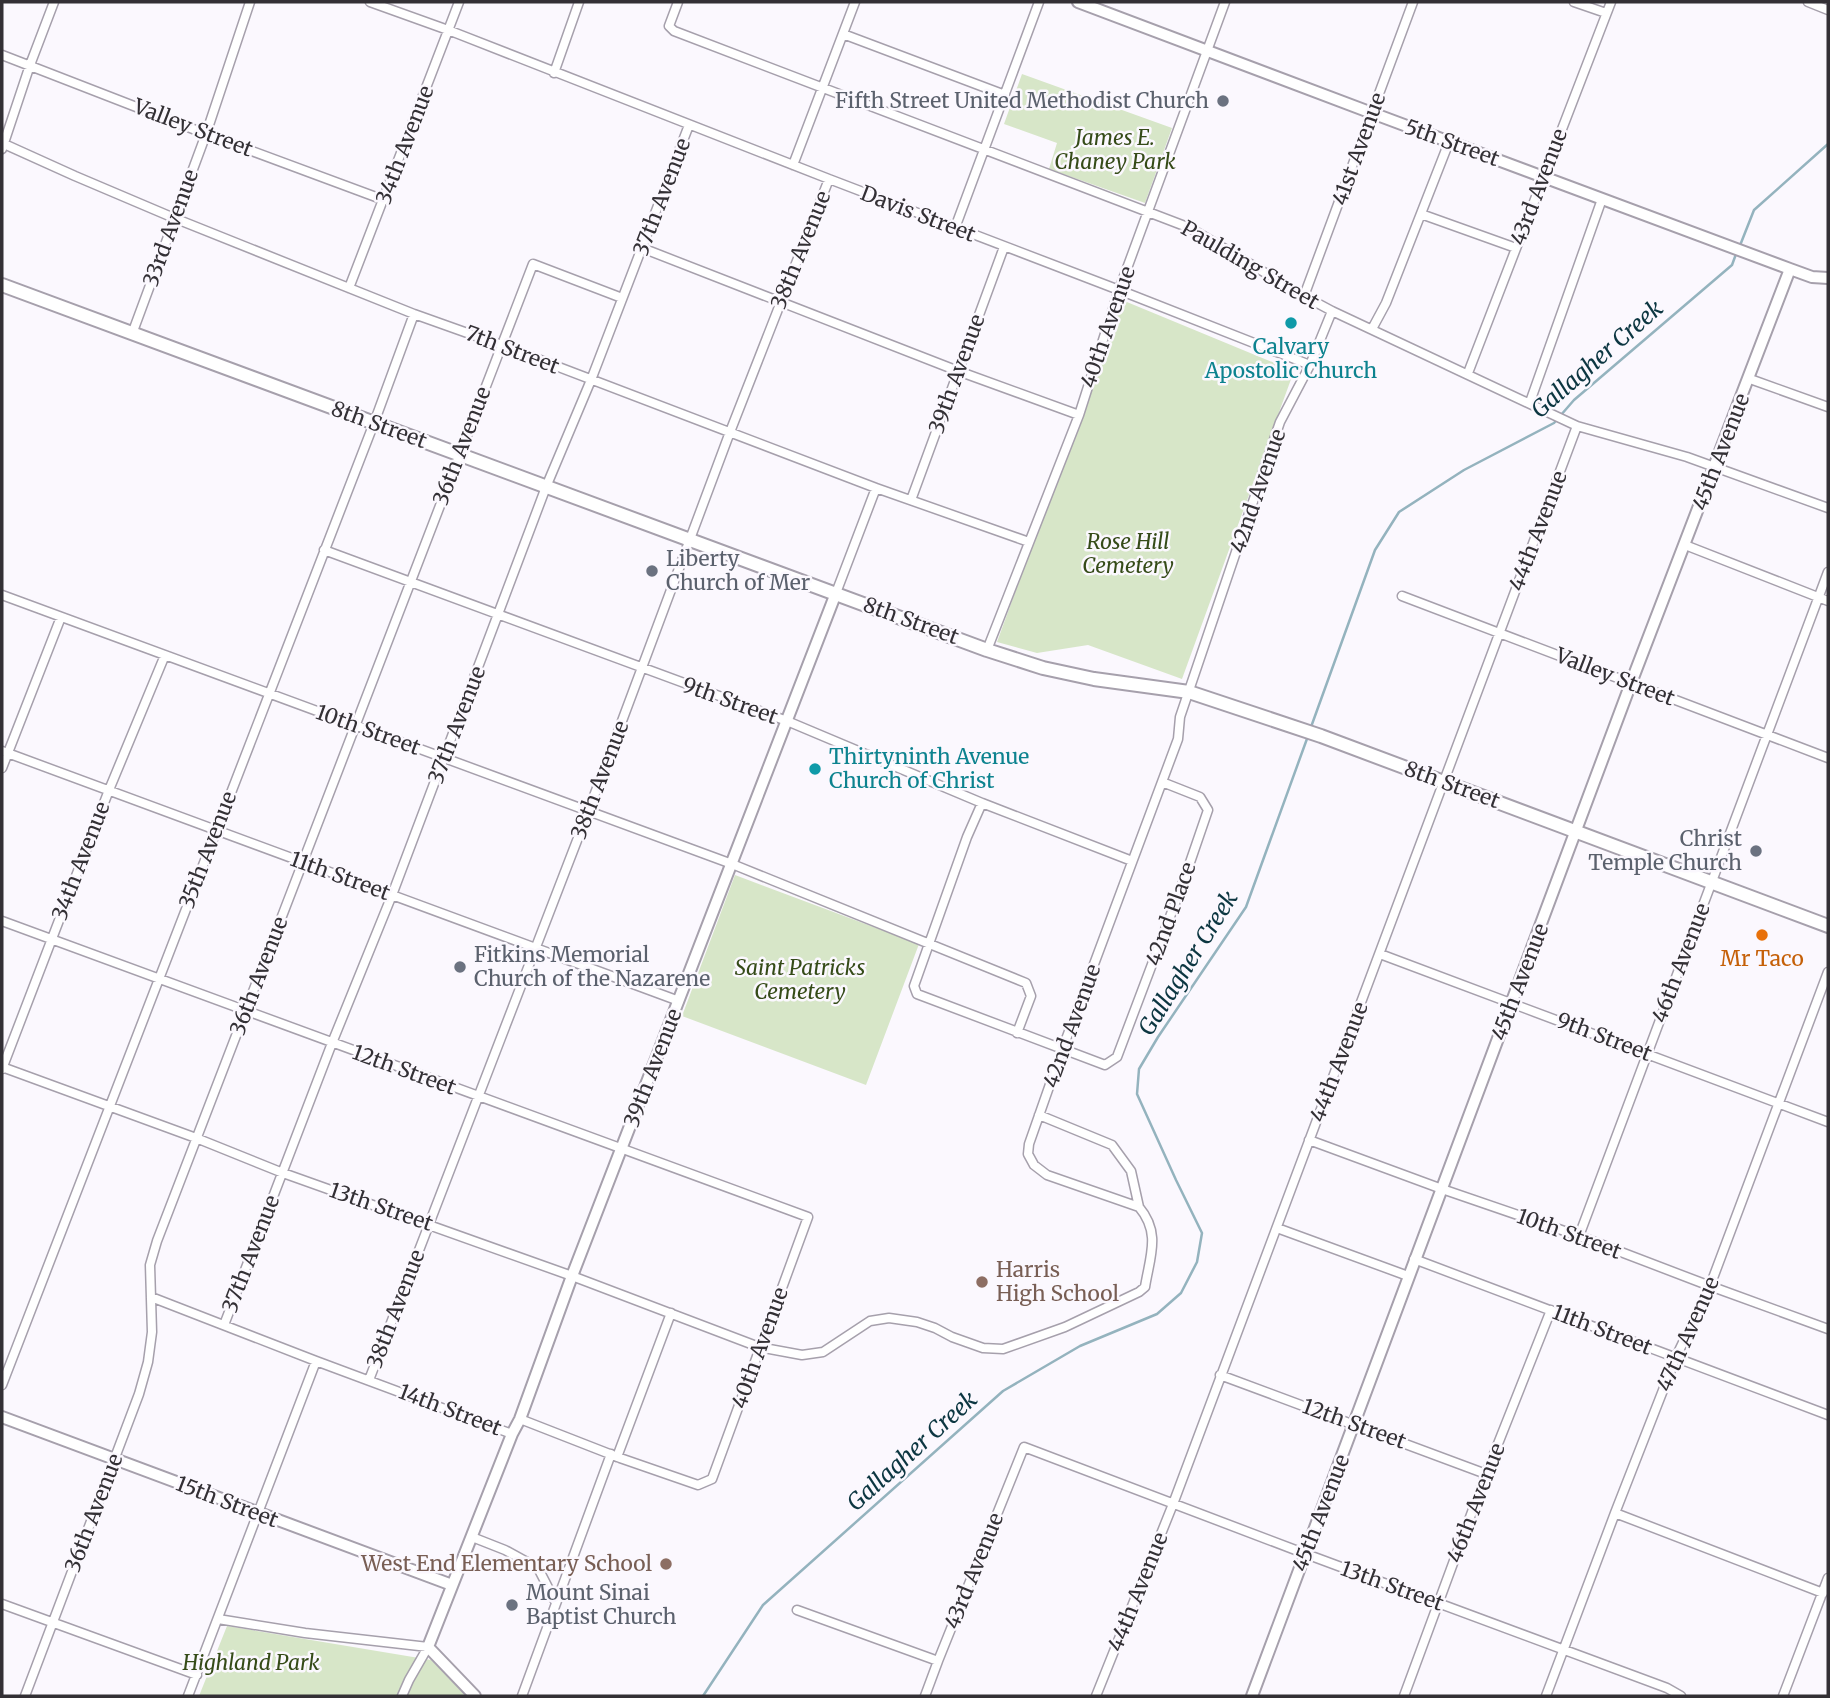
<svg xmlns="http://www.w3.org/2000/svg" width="1830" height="1698" viewBox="0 0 1830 1698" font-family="Merriweather,serif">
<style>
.green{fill:#d7e6c8}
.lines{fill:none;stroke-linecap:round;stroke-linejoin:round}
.stream{stroke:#94b3be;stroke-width:2.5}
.street-casing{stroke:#a6a0ac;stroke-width:11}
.secondary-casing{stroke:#a6a0ac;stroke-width:14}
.primary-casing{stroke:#a6a0ac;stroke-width:16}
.street{stroke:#fff;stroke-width:8}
.secondary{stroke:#fff;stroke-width:10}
.primary{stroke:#fff;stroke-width:12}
.worship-dot{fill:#6b7280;stroke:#fbf8fe;stroke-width:2.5}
.culture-dot{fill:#0f9aa8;stroke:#fbf8fe;stroke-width:2.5}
.food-dot{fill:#e8710a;stroke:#fbf8fe;stroke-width:2.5}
.education-dot{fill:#8d6e63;stroke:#fbf8fe;stroke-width:2.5}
.labels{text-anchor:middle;stroke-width:5;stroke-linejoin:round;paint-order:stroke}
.worship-label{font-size:21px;fill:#5b616d;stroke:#fbf8fe;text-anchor:start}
.street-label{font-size:21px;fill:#333035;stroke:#fbf8fe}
.park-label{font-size:21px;font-style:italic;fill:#354b18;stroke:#fbf8fe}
.culture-label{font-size:21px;fill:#0d838f;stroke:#fbf8fe}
.food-label{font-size:21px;fill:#c56008;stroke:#fbf8fe}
.education-label{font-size:21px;fill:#785e54;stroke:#fbf8fe;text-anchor:start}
.water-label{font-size:23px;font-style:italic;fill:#0c3641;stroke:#fbf8fe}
</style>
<rect width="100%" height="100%" fill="#fbf8fe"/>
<path class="green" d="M1022,74L1172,128L1145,203L1049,169L1057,143L1004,124Z
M1122,300L1294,371L1182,679L1088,645L1037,653L997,642Z
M735,875L919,944L866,1085L682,1016Z
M227,1626L431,1660L466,1696H199Z"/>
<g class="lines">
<path class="stream" d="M1739,248L1754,210L1828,144
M1311,727L1375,550L1399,512L1464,470L1554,423L1574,400L1732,265L1736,254
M703,1696L763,1605L1003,1391L1080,1346L1157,1314L1181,1293L1197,1262L1202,1233L1176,1180L1137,1094L1139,1069L1158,1037L1246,907L1308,736"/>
<g class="street-casing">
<path id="street" d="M370,2L448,30L829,179L1119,290L1310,365
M678,2L669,26L674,31L1190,228L1304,296L1332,311L1577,426L1687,457L1828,508
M1574,2L1606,13
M1808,2L1828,10
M843,34L1005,95
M2,55L206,134L384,200
M554,73L579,2
M2,143L75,176L174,218L414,314L501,345L876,488L1029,542
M2,149L30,65L54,2
M793,165L855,2
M1421,214L1516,248
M955,228L1039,2
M642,248L958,371L1079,415
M349,288L459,2
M1304,296L1413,2
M1372,329L1386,303L1449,142
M132,334L206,134L250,2
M1468,373L1611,2
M1750,379L1828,407
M1530,402L1602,199
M911,500L1004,247
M1685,545L1828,601
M324,550L787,721L982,803L1132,861
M836,593L876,488
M2,595L732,864L1026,983L1031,996L1017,1033
M1402,596L1828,758
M987,650L1079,415L1119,290L1225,2
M2,751L679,1001
M2,768L61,617
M982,803L967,837L914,986L917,994L1105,1065L1117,1057L1185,877L1208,810L1200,797L1162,782
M2,921L808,1217L712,1479L698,1485L620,1458L520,1419
M1380,954L1828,1122
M2,1067L196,1138L283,1173L572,1276L759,1347L802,1355L823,1352L870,1321L889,1318L917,1322L935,1328L952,1337L983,1348L1003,1349L1065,1327L1139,1292L1145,1287C1150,1256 1161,1233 1139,1207L1047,1175L1034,1165L1028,1154L1029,1144L1062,1050L1178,739L1180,717L1280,422L1310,365L1332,311
M2,1069L109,790L165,655
M1039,1115L1112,1145L1131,1171L1139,1207
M1309,1140L1442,1189L1579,1236L1710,1286L1828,1329
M1277,1228L1408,1276
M1579,1236L1828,572
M1414,1259L1828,1415
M151,1297L316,1361L512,1434
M224,1325L332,1043L392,895L546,487L591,380L689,125
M1220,1375L1486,1474
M369,1380L588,812L730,432L829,179
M2,1385L374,423L414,314
M617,1457L671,1313
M1615,1513L1823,1593
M472,1537L505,1550L538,1568L556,1603
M2,1604L197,1675
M797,1610L938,1661
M218,1619L305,1633L428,1647L409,1680L402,1696
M25,1696L139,1394L148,1362L152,1332L150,1265L157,1241L533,264L622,298
M188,1696L316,1361
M522,1696L611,1454
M925,1696L938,1661L1024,1447L1306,1554L1667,1688L1681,1696
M1096,1696L1173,1504L1577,426
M1404,1696L1486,1474L1551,1310
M1546,1696L1615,1513L1676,1357L1710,1286L1828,972
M1783,1696L1828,1578"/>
</g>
<g class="secondary-casing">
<path id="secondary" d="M1078,2L1372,113L1790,269L1812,277L1828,278
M2,1417L452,1585
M475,1696L428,1647L512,1434L520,1419L572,1276L836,593
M1252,1696L1631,683L1790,269"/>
</g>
<g class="primary-casing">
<path id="primary" d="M2,285L987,650L1043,668L1094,679L1189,692L1321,736L1828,926"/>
</g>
<use href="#street" class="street"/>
<use href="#secondary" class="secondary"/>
<use href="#primary" class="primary"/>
</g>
<g class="worship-dot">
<circle cx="1223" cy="101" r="7"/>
<circle cx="652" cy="571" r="7"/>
<circle cx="1756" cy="851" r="7"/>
<circle cx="460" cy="967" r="7"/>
<circle cx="512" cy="1605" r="7"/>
</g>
<g class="culture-dot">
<circle cx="1291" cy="323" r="7"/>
<circle cx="815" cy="769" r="7"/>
</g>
<circle class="food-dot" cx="1762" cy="935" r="7"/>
<g class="education-dot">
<circle cx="982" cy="1282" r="7"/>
<circle cx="666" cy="1564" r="7"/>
</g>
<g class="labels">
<g class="worship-label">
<text x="1209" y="108" text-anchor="end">Fifth Street United Methodist Church</text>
<text x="666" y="566">Liberty<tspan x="666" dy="24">Church of Mer</tspan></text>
<text x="1742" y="846" text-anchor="end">Christ<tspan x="1742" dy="24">Temple Church</tspan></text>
<text x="474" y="962">Fitkins Memorial<tspan x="474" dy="24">Church of the Nazarene</tspan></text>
<text x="526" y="1600">Mount Sinai<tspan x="526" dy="24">Baptist Church</tspan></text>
</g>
<g class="street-label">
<text transform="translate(193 128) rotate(21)" y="7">Valley Street</text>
<text transform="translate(1452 143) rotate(20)" y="7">5th Street</text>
<text transform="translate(405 145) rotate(-69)" y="7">34th Avenue</text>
<text transform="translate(1359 149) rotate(-70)" y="7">41st Avenue</text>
<text transform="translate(1539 187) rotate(-69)" y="7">43rd Avenue</text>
<text transform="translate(662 197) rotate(-69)" y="7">37th Avenue</text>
<text transform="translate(918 214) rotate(21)" y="7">Davis Street</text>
<text transform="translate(171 228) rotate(-70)" y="7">33rd Avenue</text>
<text transform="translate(801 250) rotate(-68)" y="7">38th Avenue</text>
<text transform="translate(1250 265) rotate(30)" y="7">Paulding Street</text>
<text transform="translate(1108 327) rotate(-71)" y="7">40th Avenue</text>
<text transform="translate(512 350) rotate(21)" y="7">7th Street</text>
<text transform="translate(957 374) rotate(-70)" y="7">39th Avenue</text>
<text transform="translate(379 425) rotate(20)" y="7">8th Street</text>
<text transform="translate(462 446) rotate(-69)" y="7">36th Avenue</text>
<text transform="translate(1721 452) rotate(-69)" y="7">45th Avenue</text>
<text transform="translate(1258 491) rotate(-71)" y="7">42nd Avenue</text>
<text transform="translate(1538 531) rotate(-69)" y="7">44th Avenue</text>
<text transform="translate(911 621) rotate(20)" y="7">8th Street</text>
<text transform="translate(1615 677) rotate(21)" y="7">Valley Street</text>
<text transform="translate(730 701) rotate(20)" y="7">9th Street</text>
<text transform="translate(457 725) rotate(-69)" y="7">37th Avenue</text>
<text transform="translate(368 730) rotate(20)" y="7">10th Street</text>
<text transform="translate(600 780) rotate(-69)" y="7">38th Avenue</text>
<text transform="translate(1452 785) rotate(20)" y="7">8th Street</text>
<text transform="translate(208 850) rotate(-69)" y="7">35th Avenue</text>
<text transform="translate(81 861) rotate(-69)" y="7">34th Avenue</text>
<text transform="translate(340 876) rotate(20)" y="7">11th Street</text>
<text transform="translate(1171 914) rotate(-70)" y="7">42nd Place</text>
<text transform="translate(1681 963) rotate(-69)" y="7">46th Avenue</text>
<text transform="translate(259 976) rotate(-69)" y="7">36th Avenue</text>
<text transform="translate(1520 982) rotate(-69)" y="7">45th Avenue</text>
<text transform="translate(1072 1026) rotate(-70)" y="7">42nd Avenue</text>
<text transform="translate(1604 1037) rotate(21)" y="7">9th Street</text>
<text transform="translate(1339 1062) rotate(-69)" y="7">44th Avenue</text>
<text transform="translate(653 1068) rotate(-69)" y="7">39th Avenue</text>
<text transform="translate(404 1070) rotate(20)" y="7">12th Street</text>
<text transform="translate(381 1207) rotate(19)" y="7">13th Street</text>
<text transform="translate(1569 1234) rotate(20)" y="7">10th Street</text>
<text transform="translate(251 1254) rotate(-69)" y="7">37th Avenue</text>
<text transform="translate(396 1309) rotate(-69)" y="7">38th Avenue</text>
<text transform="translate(1602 1330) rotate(21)" y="7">11th Street</text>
<text transform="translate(1688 1334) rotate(-66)" y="7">47th Avenue</text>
<text transform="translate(760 1348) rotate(-70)" y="7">40th Avenue</text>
<text transform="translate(450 1410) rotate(21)" y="7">14th Street</text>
<text transform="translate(1354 1424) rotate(20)" y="7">12th Street</text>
<text transform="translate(227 1502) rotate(21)" y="7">15th Street</text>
<text transform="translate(1476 1503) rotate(-69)" y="7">46th Avenue</text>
<text transform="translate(94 1513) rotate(-69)" y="7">36th Avenue</text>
<text transform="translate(1321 1513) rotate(-69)" y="7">45th Avenue</text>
<text transform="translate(974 1571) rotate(-68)" y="7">43rd Avenue</text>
<text transform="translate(1392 1586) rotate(20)" y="7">13th Street</text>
<text transform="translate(1138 1592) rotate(-68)" y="7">44th Avenue</text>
</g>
<g class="park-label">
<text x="1115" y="145">James E.<tspan x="1115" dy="24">Chaney Park</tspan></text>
<text x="1128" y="549">Rose Hill<tspan x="1128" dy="24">Cemetery</tspan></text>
<text x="800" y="975">Saint Patricks<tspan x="800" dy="24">Cemetery</tspan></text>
<text x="251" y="1670">Highland Park</text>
</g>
<g class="culture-label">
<text x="1291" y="354">Calvary<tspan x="1291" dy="24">Apostolic Church</tspan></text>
<text x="829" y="764" text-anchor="start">Thirtyninth Avenue<tspan x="829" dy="24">Church of Christ</tspan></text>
</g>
<g class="food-label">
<text x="1762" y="966">Mr Taco</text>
</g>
<g class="education-label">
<text x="996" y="1277">Harris<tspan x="996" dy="24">High School</tspan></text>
<text x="652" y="1571" text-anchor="end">West End Elementary School</text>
</g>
<g class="water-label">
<text transform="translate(1597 359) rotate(-41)" y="8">Gallagher Creek</text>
<text transform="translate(1188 963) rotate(-58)" y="8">Gallagher Creek</text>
<text transform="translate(912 1451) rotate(-42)" y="8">Gallagher Creek</text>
</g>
</g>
<rect width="1830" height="1698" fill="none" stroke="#333035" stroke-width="7"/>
</svg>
